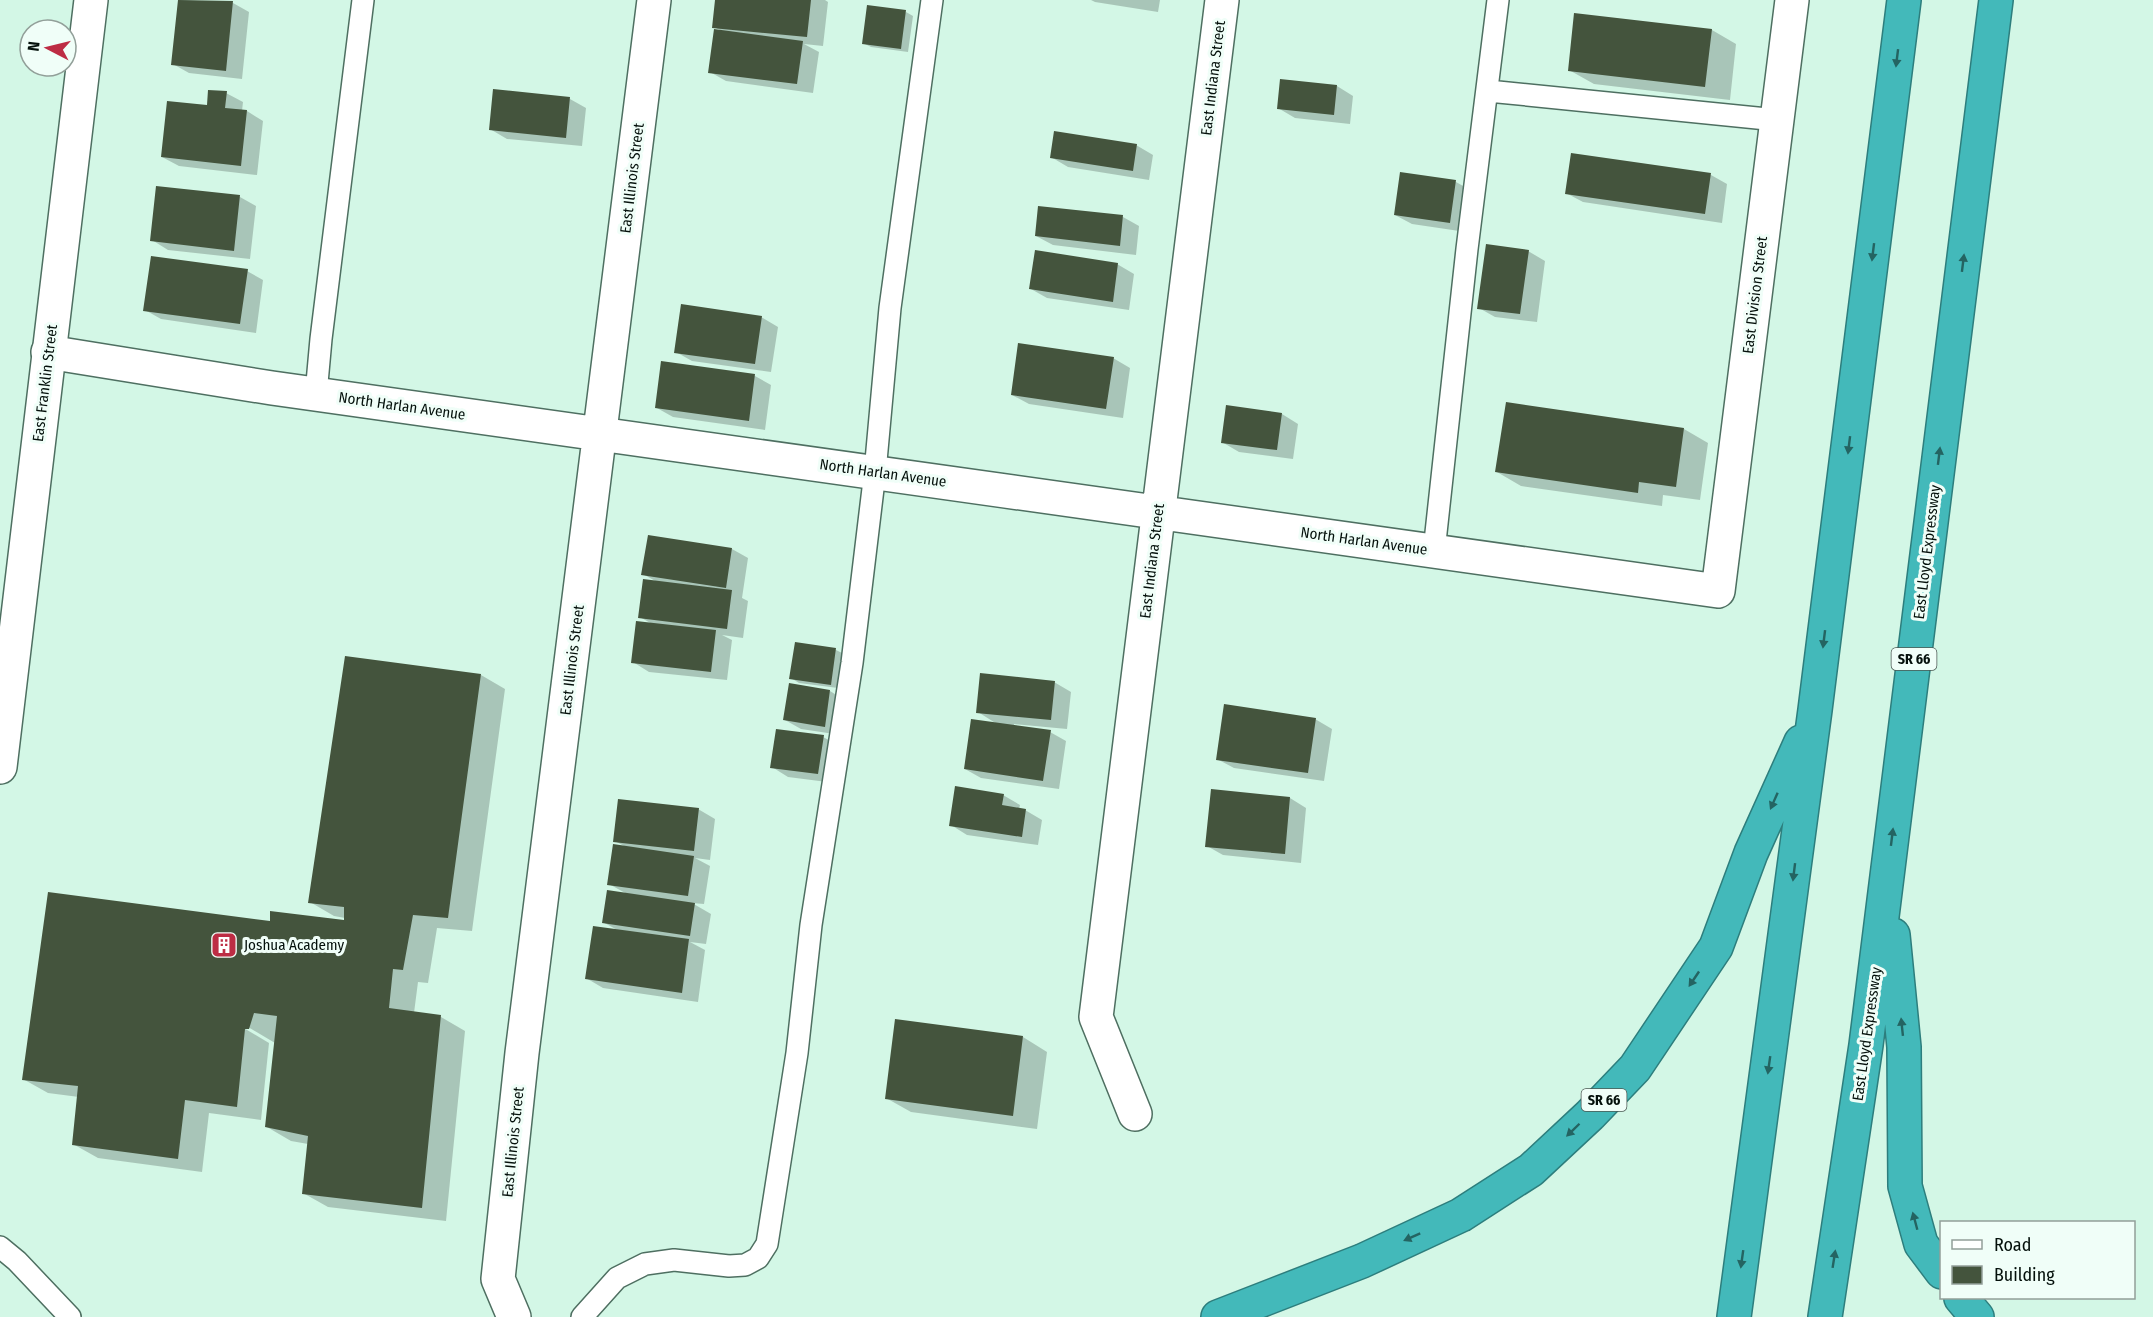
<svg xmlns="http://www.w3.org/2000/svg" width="2153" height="1317" viewBox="0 0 2153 1317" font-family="'Fira Sans Condensed',sans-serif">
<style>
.shadow{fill:#0003}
.building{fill:#44543d}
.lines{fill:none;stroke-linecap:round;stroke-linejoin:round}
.lane-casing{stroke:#4e6f61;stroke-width:24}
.street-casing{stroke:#4e6f61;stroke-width:36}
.secondary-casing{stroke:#4e6f61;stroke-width:36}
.highway-casing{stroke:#2d7e7d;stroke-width:36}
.lane{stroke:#fff;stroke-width:21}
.street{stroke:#fff;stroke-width:33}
.secondary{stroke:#fff;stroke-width:33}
.highway{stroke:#43b9ba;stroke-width:33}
.oneway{fill:#246462}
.labels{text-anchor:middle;stroke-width:6;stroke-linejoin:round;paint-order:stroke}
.shield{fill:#f0fef8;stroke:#4b5752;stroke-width:1.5}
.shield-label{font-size:14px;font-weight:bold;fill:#04100b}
.street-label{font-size:15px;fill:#04100b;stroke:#f0fef8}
.poi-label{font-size:15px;fill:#04100b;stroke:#f0fef8;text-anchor:start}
</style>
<rect width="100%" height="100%" fill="#d3f7e6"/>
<path class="shadow" d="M180,0L233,3L249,12L242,79L189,73L173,64Z
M717,0H825L828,2L823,46L804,44L819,52L813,93L726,81L710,72L722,31L714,27Z
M1091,0H1160L1158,12L1095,2Z
M906,12L913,16L908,52L871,47L863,43Z
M1576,15L1712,30L1736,44L1730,100L1594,84L1569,70Z
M1337,86L1353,96L1350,124L1295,118L1278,108Z
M226,93L243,102L242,111H247L263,121L257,175L179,166L162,157L208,107Z
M570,99L586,108L582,146L507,139L490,129Z
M1136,145L1153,155L1149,180L1068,167L1051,157Z
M1402,174L1456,182L1472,191L1466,232L1412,224L1395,215Z
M1711,175L1727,184L1722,223L1583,202L1566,193Z
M157,187L240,197L256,206L250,259L168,250L152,240Z
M1123,217L1139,226L1136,255L1053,245L1036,236Z
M1528,251L1545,261L1537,322L1495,317L1479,308Z
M1117,264L1134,274L1129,310L1047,298L1031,289Z
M247,271L263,280L256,333L161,319L145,310Z
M761,317L778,327L771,372L692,361L676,352Z
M1113,358L1130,368L1123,418L1029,404L1012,395Z
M755,376L771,385L765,430L673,417L657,408Z
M1282,414L1298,424L1293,459L1239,452L1222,442Z
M1684,429L1708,443L1700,500L1663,495L1662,506L1521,486L1497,472Z
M732,549L748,558L742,598L748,601L743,638L722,635L732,640L727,680L649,672L633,662L652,624L640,617L657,582L643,574Z
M796,644L836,650L844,654L838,688L799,683L791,678Z
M481,675L505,689L472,931L437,928L428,983L418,982L414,1013L441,1017L465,1031L446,1221L328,1207L303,1193L308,1144L291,1141L267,1127L275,1043L243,1024L242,1027L269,1043L261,1120L209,1113L202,1172L98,1158L73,1144L79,1097L48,1093L23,1079L271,922H345V918L334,916L310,902Z
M1054,682L1071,692L1067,729L1014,724V726L1050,732L1066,741L1059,789L981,778L965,769L997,724L978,712Z
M830,691L846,701L841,735L801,729L785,720Z
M1315,719L1332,729L1324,781L1234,768L1217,759Z
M823,737L840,746L835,783L788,777L772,767Z
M1212,791L1290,798L1306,808L1301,863L1223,855L1207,846Z
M1003,795L1020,805L1019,809L1025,810L1042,820L1038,845L967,835L951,825Z
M698,809L715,819L710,860L695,858L710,866L704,904L692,903L711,914L706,944L690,942L705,950L698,1002L603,988L586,978L619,931L603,922L627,894L609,884L624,846L615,841Z
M1023,1037L1047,1052L1037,1129L911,1112L886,1098Z"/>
<path class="building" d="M178,0L233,1L226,71L171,65Z
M715,0H811L807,37L712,28Z
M867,5L906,10L901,49L862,44Z
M1574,13L1712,29L1705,87L1568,71Z
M714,29L803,41L797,84L708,73Z
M1280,79L1337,85L1334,115L1277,109Z
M493,89L570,97L566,138L489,130Z
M208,90L227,91L225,108L247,110L241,166L161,157L167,101L207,105Z
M1054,131L1137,144L1133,171L1050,158Z
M1571,153L1711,173L1705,214L1565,194Z
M1400,172L1456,180L1450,223L1394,215Z
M156,186L240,195L234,251L150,241Z
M1038,206L1123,215L1120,246L1035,236Z
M1486,244L1529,250L1520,314L1477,309Z
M1035,250L1118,263L1113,302L1029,289Z
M151,256L248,269L240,324L143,311Z
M681,304L762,316L755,364L674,353Z
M1018,343L1114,357L1106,409L1011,395Z
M661,361L755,374L749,421L655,408Z
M1506,402L1684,428L1676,487L1639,482L1638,493L1495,472Z
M1226,405L1282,413L1277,450L1221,443Z
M648,535L732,548L726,588L641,575Z
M643,579L732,590L727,629L638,618Z
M636,621L716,630L711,672L631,663Z
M795,642L836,648L831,685L789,679Z
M345,656L481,674L448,918L413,915L403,970L393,969L389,1008L441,1015L422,1208L302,1194L308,1136L265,1127L277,1016L254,1013L249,1029H245L237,1107L185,1100L178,1159L72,1145L78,1086L22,1080L48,892L270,921V911L344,920V907L308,903Z
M980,673L1055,681L1051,720L976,713Z
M789,683L830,690L825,727L783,720Z
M1224,704L1316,718L1308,773L1216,760Z
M971,719L1051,730L1043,781L964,769Z
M776,729L824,735L818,774L770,768Z
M955,786L1004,794L1002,805L1026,809L1022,837L949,826Z
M1211,789L1290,797L1285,854L1205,847Z
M618,799L699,808L694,851L613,842Z
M613,844L694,856L688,896L607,885Z
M607,890L695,903L690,936L602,923Z
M593,926L689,939L682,993L585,979Z
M895,1019L1023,1036L1013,1116L885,1099Z"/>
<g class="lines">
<g class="lane-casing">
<path id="lane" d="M1488,91L1777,120
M316,394L321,339L363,0
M1434,551L1467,249L1498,0
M0,1247L17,1261L70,1317
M582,1317L617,1278L645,1264L674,1260L729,1266L745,1265L758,1258L767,1244L797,1053L811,925L852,663L875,472L890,308L932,0"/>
</g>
<g class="street-casing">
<path id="street" d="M48,352L272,388L1718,591L1792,0
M1135,1114L1096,1017L1222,0
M514,1317L498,1279L522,1053L654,0"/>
</g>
<g class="secondary-casing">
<path id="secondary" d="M0,767L91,0"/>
</g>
<g class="highway-casing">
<path id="highway" d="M1893,935L1904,1047L1905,1186L1921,1244L1942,1272
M1961,1298L1977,1317
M1218,1317L1362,1261L1461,1215L1531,1170L1590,1115L1635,1068L1716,947L1751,853L1801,742
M1734,1317L1815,710L1904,0
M1825,1317L1866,1045L1996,0"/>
</g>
<use href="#lane" class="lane"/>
<use href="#street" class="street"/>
<use href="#secondary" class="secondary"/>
<use href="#highway" class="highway"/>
</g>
<defs><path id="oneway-solid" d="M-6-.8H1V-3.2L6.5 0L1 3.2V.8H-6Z" transform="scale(1.5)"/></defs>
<g class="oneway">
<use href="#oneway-solid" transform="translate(1897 58) rotate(97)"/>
<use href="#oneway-solid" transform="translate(1873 252) rotate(97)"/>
<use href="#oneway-solid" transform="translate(1963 263) rotate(-83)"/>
<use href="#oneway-solid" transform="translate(1849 445) rotate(97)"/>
<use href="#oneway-solid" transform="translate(1939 456) rotate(-83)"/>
<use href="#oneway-solid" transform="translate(1824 639) rotate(97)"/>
<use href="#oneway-solid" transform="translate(1774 801) rotate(114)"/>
<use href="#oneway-solid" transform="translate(1892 837) rotate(-83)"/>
<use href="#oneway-solid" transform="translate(1794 872) rotate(97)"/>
<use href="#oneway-solid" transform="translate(1694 979) rotate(124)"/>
<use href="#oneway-solid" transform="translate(1902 1027) rotate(-96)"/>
<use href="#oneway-solid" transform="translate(1769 1065) rotate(98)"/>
<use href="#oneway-solid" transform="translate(1573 1130) rotate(136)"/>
<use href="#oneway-solid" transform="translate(1915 1221) rotate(-105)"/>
<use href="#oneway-solid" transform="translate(1412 1237) rotate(156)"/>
<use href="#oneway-solid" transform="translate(1742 1259) rotate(98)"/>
<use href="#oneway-solid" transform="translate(1834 1259) rotate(-81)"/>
</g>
<defs>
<g id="building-square" transform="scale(1.35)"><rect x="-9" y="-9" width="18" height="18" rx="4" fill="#bd2c44" stroke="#f0fef8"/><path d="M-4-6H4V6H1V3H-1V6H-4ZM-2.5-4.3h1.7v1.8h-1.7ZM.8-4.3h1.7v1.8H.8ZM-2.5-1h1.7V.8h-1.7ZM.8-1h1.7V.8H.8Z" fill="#fff"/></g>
</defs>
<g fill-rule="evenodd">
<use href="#building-square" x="224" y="945"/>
</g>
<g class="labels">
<g class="shield">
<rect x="1891.5" y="648" width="45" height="22" rx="4.5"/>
<rect x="1581.5" y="1089" width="45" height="22" rx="4.5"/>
</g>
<g class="shield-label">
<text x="1914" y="664">SR 66</text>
<text x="1604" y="1105">SR 66</text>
</g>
<g class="street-label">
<text transform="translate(1213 78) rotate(-83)" y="5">East Indiana Street</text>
<text transform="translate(632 178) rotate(-83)" y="5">East Illinois Street</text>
<text transform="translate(1755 295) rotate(-83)" y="5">East Division Street</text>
<text transform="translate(45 383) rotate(-83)" y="5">East Franklin Street</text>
<text transform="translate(402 406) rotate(8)" y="5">North Harlan Avenue</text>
<text transform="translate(883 473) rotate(8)" y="5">North Harlan Avenue</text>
<text transform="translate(1364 541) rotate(8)" y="5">North Harlan Avenue</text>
<text transform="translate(1927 552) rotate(-83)" y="5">East Lloyd Expressway</text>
<text transform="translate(1152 561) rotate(-83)" y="5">East Indiana Street</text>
<text transform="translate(572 660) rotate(-83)" y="5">East Illinois Street</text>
<text transform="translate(1867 1034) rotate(-82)" y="5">East Lloyd Expressway</text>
<text transform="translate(513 1142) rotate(-84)" y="5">East Illinois Street</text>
</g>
<g class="poi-label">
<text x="244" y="950">Joshua Academy</text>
</g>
</g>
<rect x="1940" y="1221" width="195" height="78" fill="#f0fef8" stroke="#929f99" stroke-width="1.5"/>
<rect x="1952" y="1240" width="30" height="9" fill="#ffffff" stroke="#929f99" stroke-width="1.5"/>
<text x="1994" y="1251" font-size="18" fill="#04100b">Road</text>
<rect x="1952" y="1266" width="30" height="18" fill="#44543d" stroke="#929f99" stroke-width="1.5"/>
<text x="1994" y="1281" font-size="18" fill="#04100b">Building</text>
<g transform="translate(48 48) rotate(277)"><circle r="28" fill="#f0fef8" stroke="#929f99" stroke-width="1.5"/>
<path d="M0-4.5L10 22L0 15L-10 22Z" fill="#bd2c44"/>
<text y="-9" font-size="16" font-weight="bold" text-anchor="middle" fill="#04100b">N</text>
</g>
</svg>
